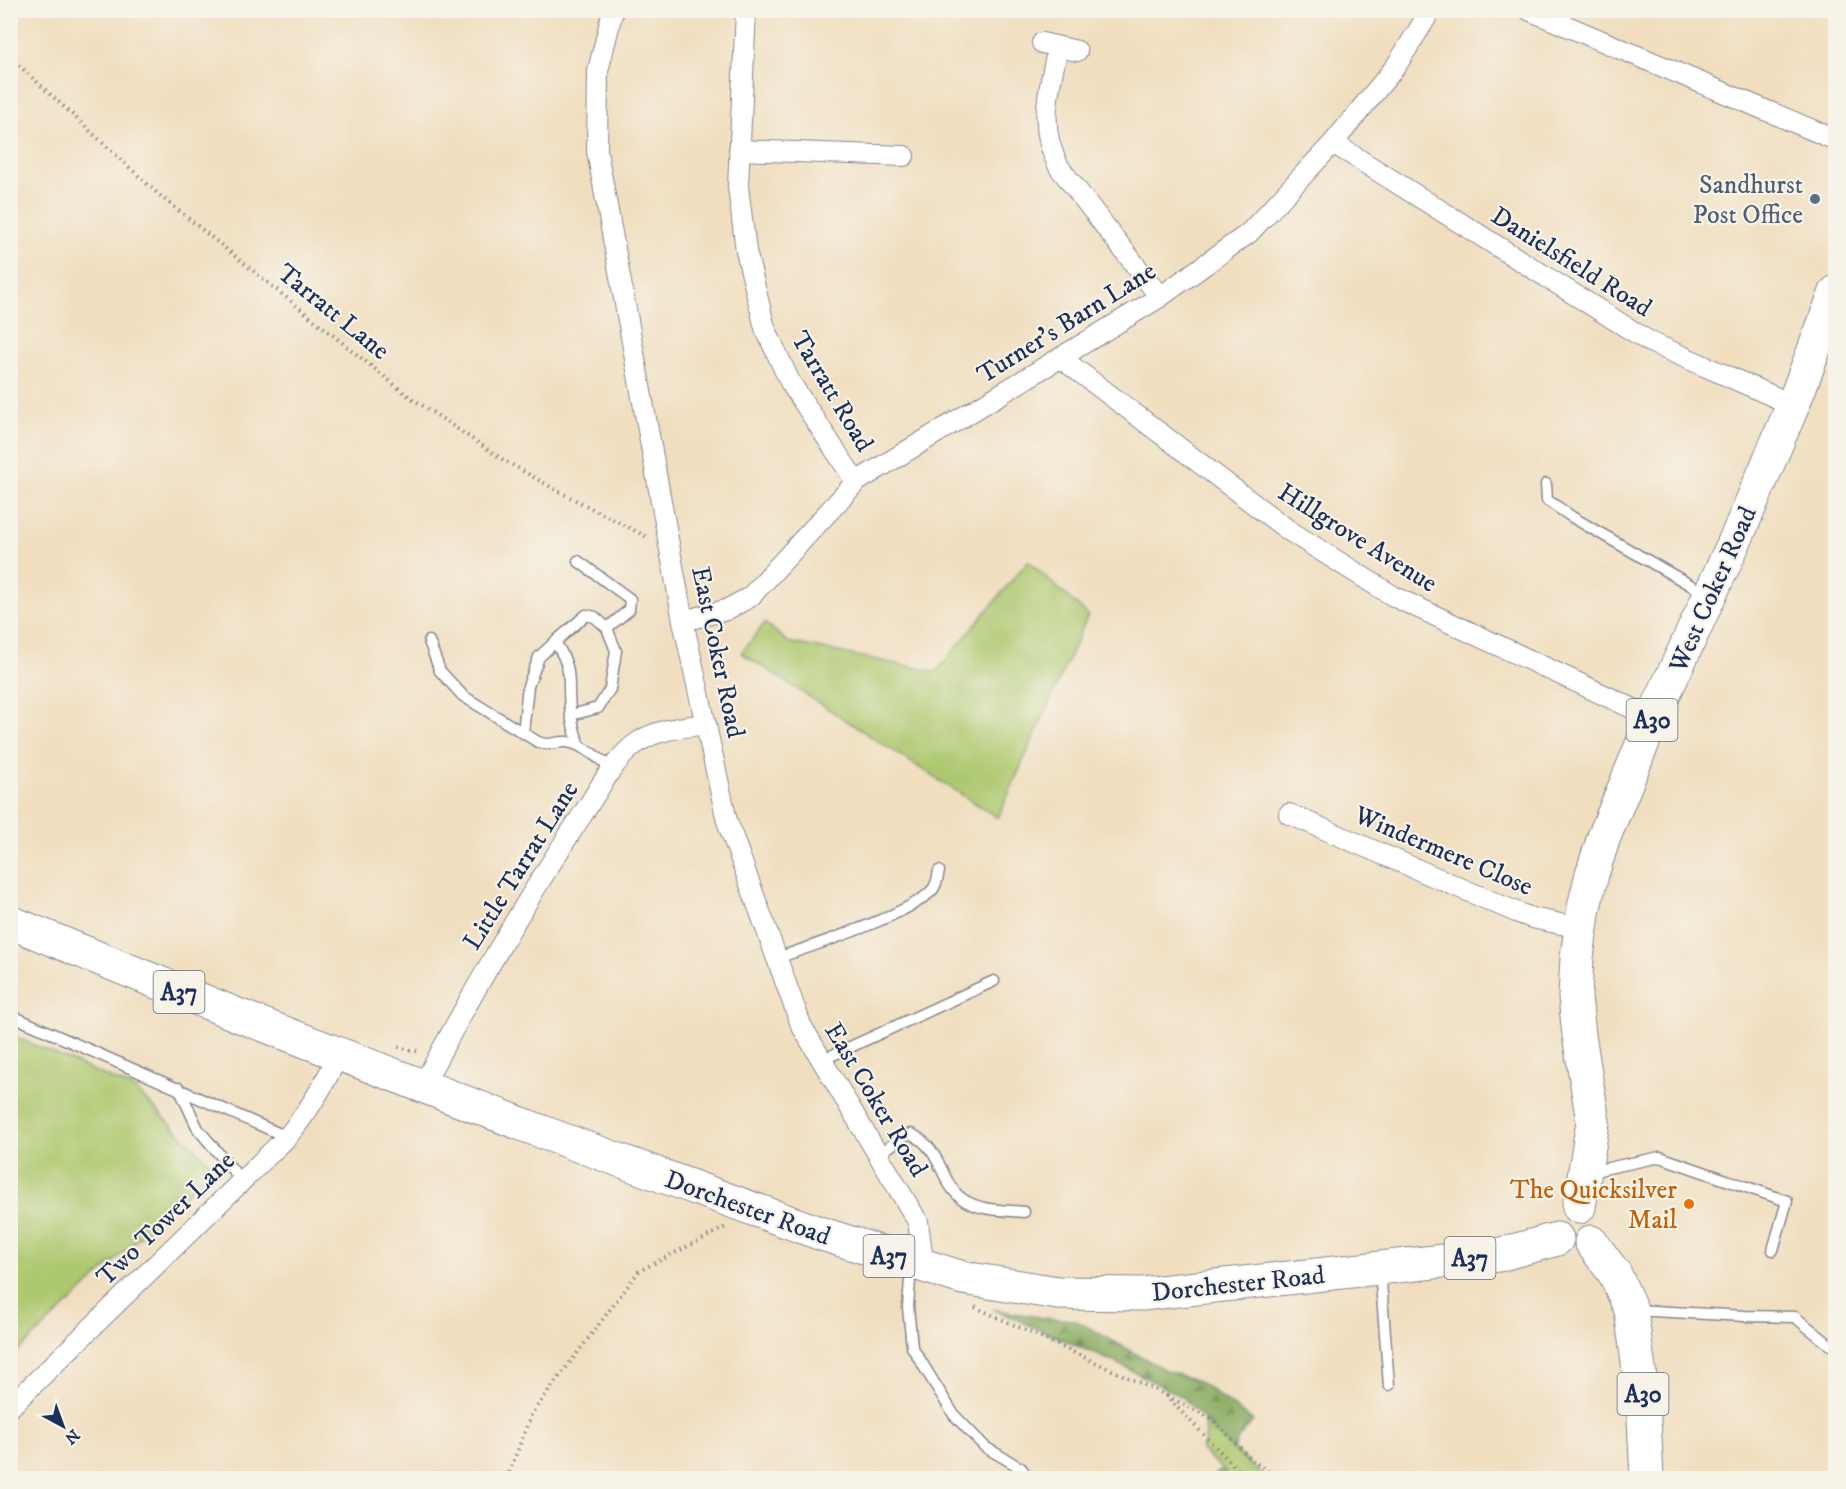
<svg xmlns="http://www.w3.org/2000/svg" width="1846" height="1489" viewBox="0 0 1846 1489" font-family="'IM FELL DW Pica',serif">
<style>
.green{fill:#adc86e;stroke:#647c66;stroke-width:1.5}
.forest{fill:url(#forest-firs);stroke:#526e60;stroke-width:1.5}
.park{fill:url(#park-tufts);stroke:#647c66;stroke-width:1.5}
.lines{fill:none;stroke-linecap:round;stroke-linejoin:round}
.lane-casing{stroke:#86868e;stroke-width:13}
.street-casing{stroke:#86868e;stroke-width:22}
.highway-casing{stroke:#86868e;stroke-width:35}
.path{stroke:#86868e;stroke-width:4;stroke-dasharray:1.5 4.5;stroke-linecap:butt}
.lane{stroke:#fff;stroke-width:10}
.street{stroke:#fff;stroke-width:20}
.highway{stroke:#fff;stroke-width:33}
.service-dot{fill:#5c6f8a;stroke:#f7f3e8;stroke-width:2}
.food-dot{fill:#e8710a;stroke:#f7f3e8;stroke-width:2}
.labels{text-anchor:middle;stroke-width:4.5;stroke-linejoin:round;paint-order:stroke}
.shield{fill:#f7f3e8;stroke:#5d6a87;stroke-width:1.5}
.shield-label{font-size:24px;font-weight:bold;fill:#1b2f5e}
.service-label{font-size:26px;fill:#4e5e75;stroke:#f7f3e8;text-anchor:end}
.street-label{font-size:26px;fill:#1b2f5e;stroke:#f7f3e8}
.food-label{font-size:26px;fill:#c56008;stroke:#f7f3e8;text-anchor:end}
</style>
<defs>
<pattern id="forest-firs" width="22" height="20" patternUnits="userSpaceOnUse" patternTransform="scale(1.5)"><rect width="22" height="20" fill="#8aac61"/><path d="M5 1l3.5 6h-7zM16 11l3.5 6h-7z" fill="#708c53"/></pattern>
<pattern id="park-tufts" width="24" height="20" patternUnits="userSpaceOnUse" patternTransform="scale(1.5)"><rect width="24" height="20" fill="#adc86e"/><path d="M3 7l-1-3M5 7V3M7 7l1-3M15 17l-1-3M17 17v-4M19 17l1-3" fill="none" stroke="#94ac62"/></pattern>
</defs>
<rect width="100%" height="100%" fill="#f7f3e8"/>
<filter id="ink" filterUnits="userSpaceOnUse"><feTurbulence type="fractalNoise" baseFrequency=".0167" numOctaves="2"/><feDisplacementMap in="SourceGraphic" scale="12" xChannelSelector="R" yChannelSelector="G"/><feConvolveMatrix kernelMatrix="1 2 1 2 8 2 1 2 1" color-interpolation-filters="sRGB"/></filter>
<filter id="wash" filterUnits="userSpaceOnUse"><feTurbulence type="fractalNoise" baseFrequency=".008" numOctaves="4" result="noise"/><feDisplacementMap in="SourceGraphic" scale="24" xChannelSelector="R" yChannelSelector="G"/><feGaussianBlur stdDeviation="1.35" result="paint"/><feColorMatrix in="noise" values="0 0 0 0 0 0 0 0 0 0 0 0 0 0 0 0 0 1.4 0 .05"/><feComposite in="paint" operator="in"/></filter>
<g filter="url(#wash)">
<rect width="100%" height="100%" fill="#f0debf"/>
<path class="green" d="M1028,561L1088,615L998,818L741,653L765,623L788,642L936,672Z
M11,1035L135,1089L214,1167L11,1358Z"/>
<path class="forest" d="M993,1309L1043,1318L1075,1320L1167,1371L1198,1381L1253,1421L1238,1439L1234,1449L1265,1478H1212L1221,1470L1228,1453L1212,1436L1214,1430L1183,1397L1125,1367Z"/>
<path class="park" d="M1203,1421L1245,1461L1268,1478H1222L1226,1473L1201,1449C1206,1440 1208,1431 1203,1421Z"/>
</g>
<g filter="url(#ink)">
<g class="lines">
<g class="lane-casing">
<path id="lane" d="M1546,484L1547,500L1572,517L1706,594
M578,561L630,599L629,610L607,628
M429,641L440,671L463,696L538,742C551,747 555,741 567,742C583,744 600,760 613,769
M555,642L586,615L595,617L607,628L616,651L610,689L598,708L571,715
M523,733L528,686L539,657L555,642C574,670 567,680 570,709C571,721 576,734 579,746
M777,958C809,947 915,913 933,889C937,884 938,876 939,871
M10,1015L287,1137
M822,1060L994,981
M179,1088L198,1129L241,1180
M878,1155L904,1136L911,1134C943,1148 939,1184 964,1200C981,1211 1003,1210 1024,1212
M1589,1172L1660,1157L1787,1201L1773,1250
M911,1266L908,1307L912,1347L954,1415L985,1447L1021,1468L1028,1478
M1380,1270L1389,1385
M1634,1310L1745,1316L1795,1317L1830,1345"/>
</g>
<g class="street-casing">
<path id="street" d="M613,10L598,71L597,151L683,621L727,821L801,1025L918,1222L924,1267
M746,10L738,186L746,251L765,328L790,382L856,482
M1529,10L1836,140
M1042,43L1077,51
M1058,47C1049,90 1037,126 1059,167L1160,297
M1333,143L1650,342L1793,405
M739,150L904,156
M1061,358L1288,530L1393,596L1653,718
M683,621L726,610L750,597L856,482L1160,297L1249,233L1333,143L1396,66L1431,10
M1289,814L1516,912L1532,918L1580,928
M423,1085C473,991 527,898 586,809C601,786 616,756 640,741C658,729 685,727 706,724
M10,1407L287,1137C309,1111 325,1084 339,1053"/>
</g>
<g class="highway-casing">
<path id="highway" d="M10,922L240,1016L553,1136L819,1233L963,1278L1058,1293L1142,1294L1498,1255L1557,1239
M1579,1207L1593,1122L1579,1035L1575,997L1577,957L1584,907L1592,874L1604,837L1653,718L1738,534L1793,405L1836,292
M1591,1242L1615,1274L1631,1310L1643,1400L1647,1478"/>
</g>
<path class="path" d="M10,57L158,194L407,395L502,459L556,490L649,538
M398,1047L420,1052
M975,1307L1164,1394L1246,1478
M1167,1396L1212,1419L1253,1461L1277,1478
M507,1478L532,1413L639,1271L726,1227"/>
<use href="#lane" class="lane"/>
<use href="#street" class="street"/>
<use href="#highway" class="highway"/>
</g>
</g>
<circle class="service-dot" cx="1815" cy="199" r="6"/>
<circle class="food-dot" cx="1689" cy="1204" r="6"/>
<g class="labels">
<g class="shield">
<rect x="1626.5" y="699" width="51" height="42" rx="4.5"/>
<rect x="153.5" y="971" width="51" height="42" rx="4.5"/>
<rect x="863.5" y="1235" width="51" height="42" rx="4.5"/>
<rect x="1444.5" y="1237" width="51" height="42" rx="4.5"/>
<rect x="1617.5" y="1373" width="51" height="42" rx="4.5"/>
</g>
<g class="shield-label">
<text x="1652" y="728">A30</text>
<text x="179" y="1000">A37</text>
<text x="889" y="1264">A37</text>
<text x="1470" y="1266">A37</text>
<text x="1643" y="1402">A30</text>
</g>
<g class="service-label">
<text x="1803" y="193">Sandhurst<tspan x="1803" dy="30">Post Office</tspan></text>
</g>
<g class="street-label">
<text transform="translate(1572 261) rotate(32)" y="9">Danielsfield Road</text>
<text transform="translate(334 311) rotate(39)" y="9">Tarratt Lane</text>
<text transform="translate(1066 322) rotate(-32)" y="9">Turner's Barn Lane</text>
<text transform="translate(833 391) rotate(59)" y="9">Tarratt Road</text>
<text transform="translate(1358 537) rotate(32)" y="9">Hillgrove Avenue</text>
<text transform="translate(1712 589) rotate(-66)" y="9">West Coker Road</text>
<text transform="translate(719 652) rotate(78)" y="9">East Coker Road</text>
<text transform="translate(1444 850) rotate(23)" y="9">Windermere Close</text>
<text transform="translate(520 865) rotate(-58)" y="9">Little Tarrat Lane</text>
<text transform="translate(877 1099) rotate(59)" y="9">East Coker Road</text>
<text transform="translate(748 1207) rotate(20)" y="9">Dorchester Road</text>
<text transform="translate(165 1218) rotate(-44)" y="9">Two Tower Lane</text>
<text transform="translate(1238 1283) rotate(-6)" y="9">Dorchester Road</text>
</g>
<g class="food-label">
<text x="1677" y="1198">The Quicksilver<tspan x="1677" dy="30">Mail</tspan></text>
</g>
</g>
<rect width="1846" height="1489" fill="none" stroke="#f7f3e8" stroke-width="36"/>
<g transform="translate(63 1426) rotate(139)" stroke="#f7f3e8" stroke-width="4.5" paint-order="stroke">
<path d="M0-4.5L10 22L0 15L-10 22Z" fill="#1b2f5e"/>
<text y="-9" font-size="16" font-weight="bold" text-anchor="middle" fill="#1b2f5e">N</text>
</g>
</svg>
